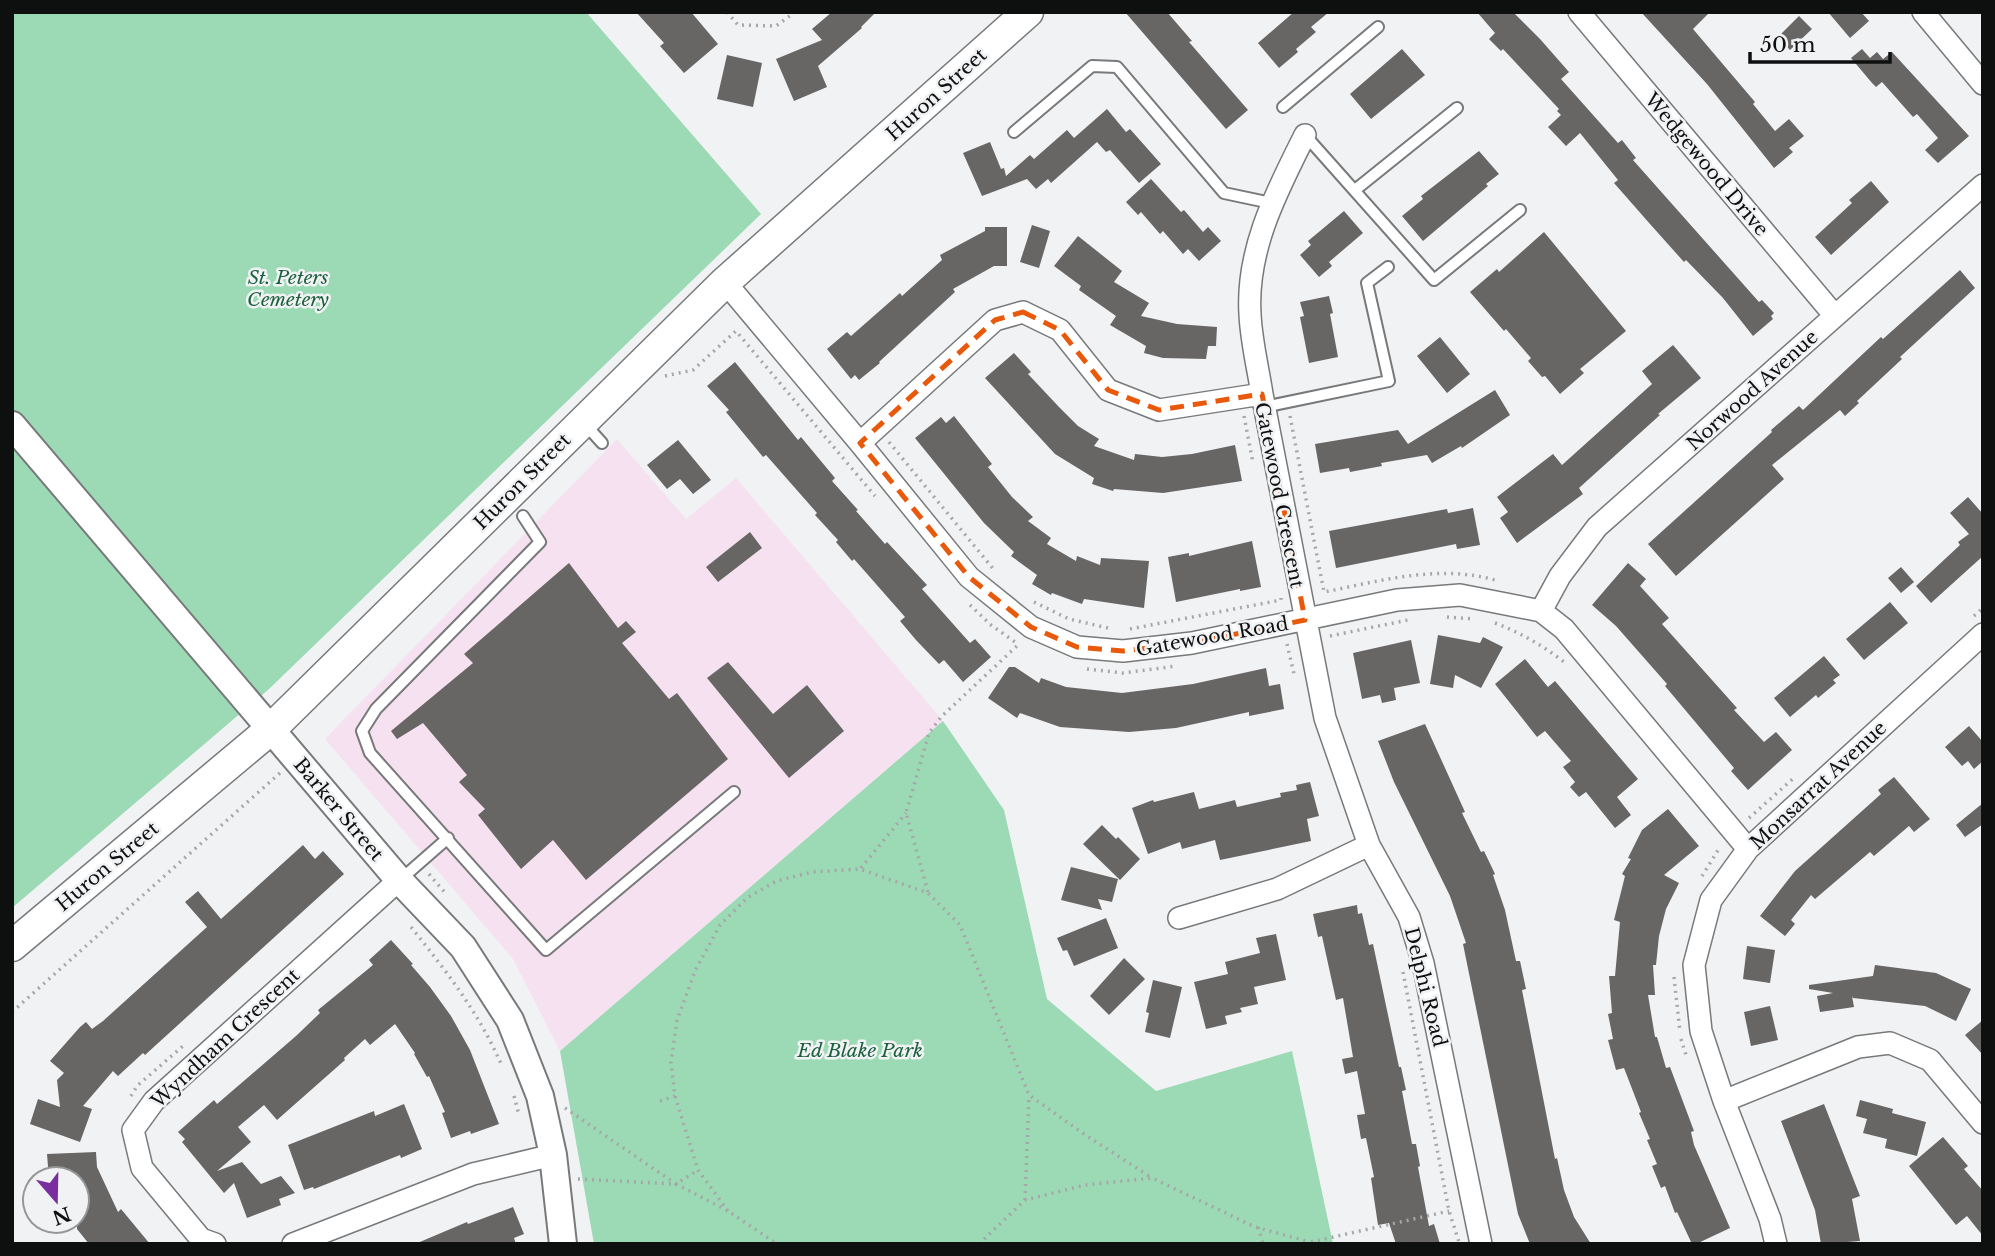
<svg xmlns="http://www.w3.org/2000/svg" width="1995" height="1256" viewBox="0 0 1995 1256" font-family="'Libre Baskerville',serif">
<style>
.education{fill:#f6e1f0}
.green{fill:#9bdab4}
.building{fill:#676665}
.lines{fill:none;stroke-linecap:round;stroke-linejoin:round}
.service-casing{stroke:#77797a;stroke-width:14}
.minor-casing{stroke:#77797a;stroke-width:24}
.tertiary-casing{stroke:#77797a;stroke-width:30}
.secondary-casing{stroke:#77797a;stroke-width:33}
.path{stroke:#a6a7a8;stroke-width:3.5;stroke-dasharray:2 5;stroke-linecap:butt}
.service{stroke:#fff;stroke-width:10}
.minor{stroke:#fff;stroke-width:21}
.tertiary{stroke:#fff;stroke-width:26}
.secondary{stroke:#fff;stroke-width:30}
.marked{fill:none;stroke:#e8590c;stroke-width:5;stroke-dasharray:14 9;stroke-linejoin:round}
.labels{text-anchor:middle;stroke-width:5;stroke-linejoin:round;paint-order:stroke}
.street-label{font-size:19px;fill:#0e0f0f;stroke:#f1f2f4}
.park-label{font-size:19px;font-style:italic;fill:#1c603e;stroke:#f1f2f4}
</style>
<rect width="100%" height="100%" fill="#f1f2f4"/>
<path class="education" d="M617,439L686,519L736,478L943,721L560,1051L513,959L325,739Z"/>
<path class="green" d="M12,12H586L761,214L269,689L12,908Z
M943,721L1004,810L1047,999L1156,1091L1292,1051L1333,1244H594L560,1051Z"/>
<path class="building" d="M636,12H691L718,44L684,73L660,46L664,43Z
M832,12H876L861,27L862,28L818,66L827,87L794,101L776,59L822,40L812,29Z
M1125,12H1167L1192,41L1189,42L1248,110L1226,129Z
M1294,12H1329L1311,27L1316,32L1296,49L1298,52L1279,68L1258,43Z
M1477,12H1513L1540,39L1569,72L1561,79L1618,143L1622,140L1636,158L1633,160L1759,302L1762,300L1774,313L1771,316L1773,319L1753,336L1723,298L1686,260L1684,262L1650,224L1614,183L1618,180L1580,133L1566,146L1548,127L1561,115L1557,111L1559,109L1503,49L1501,51L1489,39L1495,33Z
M1641,12H1710L1693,29L1755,102L1753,104L1775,131L1789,119L1804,136L1789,148L1793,152L1774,168L1707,84Z
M1828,12H1861L1869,21L1850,38Z
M1799,16L1812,29L1790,50L1778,37Z
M1402,49L1425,75L1371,119L1350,94Z
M1862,49L1870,58L1877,52L1883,59L1892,52L1969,136L1938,163L1925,150L1938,138L1917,114L1913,117L1882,82L1876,87L1872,83L1851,58Z
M727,55L762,63L753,107L717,99Z
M1107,109L1126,132L1130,129L1161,164L1139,183L1110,150L1106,152L1097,142L1051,183L1048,179L1036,189L1027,179L982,196L963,153L990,142L1001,169L1004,168L1006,176L1030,155L1034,159L1067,130L1074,138Z
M1479,151L1499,174L1486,184L1488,186L1423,241L1402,216L1423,199L1421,196Z
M1151,179L1181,212L1184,210L1203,232L1208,227L1221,241L1199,261L1188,249L1183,254L1163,231L1160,234L1141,212L1138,215L1126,202Z
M1871,181L1889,202L1831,255L1815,237L1852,203L1849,200Z
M1344,211L1363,233L1329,262L1332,266L1319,277L1300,255L1311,245L1308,241Z
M1032,225L1050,231L1039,268L1020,262Z
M985,227H1007V266H994L953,289L955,292L879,362L880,363L859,380L855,375L851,379L827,349L847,332L851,336L900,293L902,296L942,260L940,255L985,231Z
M1544,232L1626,331L1580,369L1584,373L1560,394L1545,376L1542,377L1528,361L1531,358L1506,329L1504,331L1470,292L1497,269L1499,272Z
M1078,236L1122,271L1114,282L1149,303L1141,316L1177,324L1217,327L1216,346H1208L1206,359L1163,358L1144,353L1146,346L1110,325L1116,316L1079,290L1081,286L1054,266Z
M1960,270L1975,288L1900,357L1902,359L1857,401L1859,403L1845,416L1840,410L1772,465L1784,479L1676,576L1648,544L1772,432L1771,430L1799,406L1803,410L1881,337L1883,339Z
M1329,296L1333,313L1330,314L1338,357L1309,363L1300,317L1304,316L1300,302Z
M1440,337L1470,374L1447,393L1417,356Z
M1673,345L1701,378L1658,414L1660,415L1579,488L1583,494L1517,543L1500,518L1508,512L1497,497L1553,454L1562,465L1652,384L1642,371Z
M1014,353L1031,372L1028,374L1059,407L1078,426L1099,439L1094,446L1134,460L1135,454L1162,457L1192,454L1235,445L1242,481L1163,493L1114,489L1113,491L1092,484L1094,478L1055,454L985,378Z
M735,362L798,440L801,437L835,478L832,481L858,510L856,511L885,544L887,542L927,585L922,589L970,643L975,639L991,657L963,682L944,660L939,664L916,640L900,621L905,617L854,559L852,561L836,542L838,540L815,515L817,513L766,455L763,457L726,412L729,410L707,386Z
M1495,390L1510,415L1462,448L1461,446L1432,463L1427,455L1381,463L1382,466L1350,472L1349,468L1320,473L1315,444L1398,430L1408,444Z
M954,416L992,464L988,467L1012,497L1033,517L1028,521L1051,538L1047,544L1076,561L1077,556L1100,565L1101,558L1149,561L1144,608L1084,599L1082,604L1052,593L1051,595L1032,584L1037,575L1011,556L1014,552L984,523L915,438L941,417L946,423Z
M678,440L711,480L693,494L680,479L667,489L647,465Z
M1968,497L1983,514V556L1931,603L1916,586L1960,545L1958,542L1969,534L1950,513Z
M1473,508L1480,545L1457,549L1456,544L1336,568L1329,531L1447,509L1448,513Z
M750,532L762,548L718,582L706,567Z
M1252,541L1261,587L1240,591V589L1176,602L1168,557L1189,553V556Z
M569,563L618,628L626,621L636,632L622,643L669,699L677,693L728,759L586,880L553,840L521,869L478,815L485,809L459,782L467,775L423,723L397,739L391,731L473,663L464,654Z
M1628,563L1646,579L1640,586L1669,618L1662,624L1737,708L1734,710L1764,742L1776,732L1792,750L1748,790L1731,771L1734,768L1665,686L1667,684L1616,626L1592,605Z
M1901,567L1914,582L1901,593L1888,578Z
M1890,602L1908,623L1864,660L1846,639Z
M1438,635L1480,643L1483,637L1503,647L1481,688L1455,675L1453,688L1430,684Z
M1411,640L1420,683L1394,688L1396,700L1382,703L1380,695L1362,699L1353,653Z
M1824,656L1840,675L1833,680L1836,683L1818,698L1816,695L1790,717L1774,698Z
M1525,659L1548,687L1555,681L1638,779L1617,797L1631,815L1615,828L1586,792L1579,797L1570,787L1575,782L1563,767L1571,761L1545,731L1537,737L1495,684Z
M728,662L773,714L807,685L844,731L789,778L707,678Z
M1009,667H1015L1039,683L1041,678L1066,687L1122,693L1193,684L1266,668L1269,686L1280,684L1284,709L1249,716V712L1176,728L1129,732L1060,727L1020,713L1017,718L988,698Z
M1425,724L1465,812L1462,813L1481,852L1484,851L1495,874L1493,875L1505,910L1516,961H1520L1526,989L1522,990L1555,1159L1557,1158L1564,1190L1574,1217L1591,1244H1530L1518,1214L1463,944L1466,943L1450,896L1394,782L1378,741Z
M1969,726L1983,742V761L1974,769L1968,761L1962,766L1945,747Z
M1894,777L1930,819L1914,832L1909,826L1874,856L1870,852L1815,899L1811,895L1791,920L1795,924L1785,936L1760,916L1795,871L1881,794L1878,790Z
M1310,782L1319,816L1307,819L1311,841L1220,860L1215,840L1182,849L1180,842L1148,854L1132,808L1153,800L1154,802L1194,792L1199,809L1235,800L1237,807L1281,797L1280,793L1297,790L1296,785Z
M1983,803V824L1965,837L1956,825Z
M1668,809L1699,846L1664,875L1679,883L1666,909L1659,936L1656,965H1653L1655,995H1648L1655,1037H1657L1666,1068L1670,1067L1694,1131L1691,1132L1694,1145L1730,1228L1696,1244H1692L1677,1212L1675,1213L1665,1186L1661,1188L1652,1166L1657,1164L1647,1140L1650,1139L1639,1113L1641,1112L1624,1068L1616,1070L1608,1040L1613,1039L1608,1014L1612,1013L1609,976H1615L1620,922L1614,920L1625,876L1622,874L1631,859L1628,858L1642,830Z
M1102,825L1116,839L1118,837L1140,859L1120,880L1083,844Z
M303,845L315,859L323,851L344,874L145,1055L143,1053L118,1076L113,1071L83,1106L92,1109L80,1142L30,1124L38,1099L60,1107L57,1080L64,1073L50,1061L80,1027L86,1022L92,1029L103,1021L207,927L185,902L198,891L221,919Z
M1071,867L1118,879L1112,902L1098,899L1102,910L1061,900Z
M1357,905L1358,914L1362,913L1369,945L1373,944L1399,1067H1401L1406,1090L1402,1091L1412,1144H1416L1420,1166L1418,1167L1429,1226L1434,1224L1440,1244H1396L1389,1223L1378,1225L1371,1178L1374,1177L1366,1138L1361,1139L1357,1115L1365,1114L1357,1071L1345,1074L1342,1059L1353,1057L1343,998L1336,1000L1322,936L1318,937L1313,914Z
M1106,918L1118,948L1074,966L1067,950L1063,951L1057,938Z
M1276,934L1286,980L1254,987L1258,1004L1240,1008L1242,1012L1225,1016L1227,1024L1206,1029L1194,982L1228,974L1225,962L1260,953L1256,938Z
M391,940L413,964L411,965L430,987L451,1016L470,1050L499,1124L471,1134L470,1131L451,1138L442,1113L445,1112L429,1076L427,1077L414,1054L415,1053L395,1024L370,1045L365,1039L344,1058L345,1060L277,1120L264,1105L238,1127L251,1142L217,1171L242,1162L261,1184L281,1176L295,1193L279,1199L281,1205L247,1218L234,1183L224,1193L182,1142L185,1139L178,1132L214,1100L217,1104L296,1036L320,1013L318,1010L373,965L369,960Z
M1747,946L1775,950L1770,983L1743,979Z
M1124,958L1145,979L1109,1015L1090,996Z
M1875,965L1936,973L1971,989L1956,1021L1925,1006L1853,998L1852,996L1854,1007L1820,1012L1817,996L1833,993L1809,989V985L1873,976Z
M1153,980L1182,987L1170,1038L1145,1032L1149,1013L1146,1012Z
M1770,1006L1778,1040L1751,1046L1744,1012Z
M1983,1020V1055L1965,1035Z
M1860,1100L1893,1109L1892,1113L1926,1122L1917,1156L1885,1148L1887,1139L1863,1133L1867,1119L1856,1116Z
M404,1104L422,1149L401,1158L400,1155L314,1189L313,1187L304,1190L288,1145L374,1111L375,1116Z
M1824,1104L1860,1196L1852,1199L1860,1241L1821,1244L1815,1210L1781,1121Z
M1943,1137L1968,1166L1964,1169L1983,1191V1236L1967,1216L1956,1225L1909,1166Z
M96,1152L97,1167L118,1212L121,1209L150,1244H89L77,1229V1179H49L47,1154Z
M513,1207L524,1234L514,1238L516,1244H415L467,1222L468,1224Z"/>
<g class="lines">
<g class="service-casing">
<path id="service" d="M1283,107L1378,27
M1014,132L1092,66L1117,67L1224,193L1271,203
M1305,135L1434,280L1520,210
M1355,190L1457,108
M1264,407L1389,381L1367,283L1388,267
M585,424L602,443
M523,516L540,542L376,709L362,731L370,753L546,950L734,792
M400,880L448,838"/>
</g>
<g class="minor-casing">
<path id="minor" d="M1579,12L1835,316
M1923,12L1983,84
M725,282L860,443L969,577L1031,627L1077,647L1123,651L1192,643L1397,600L1460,595L1541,611L1564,629L1748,849
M1262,394C1258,368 1251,340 1250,314C1246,249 1277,191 1305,135
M860,443L995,320L1023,312L1060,330L1108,390L1159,410L1262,394L1325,718L1369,845L1409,917L1423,963L1481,1244
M1541,611L1560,576L1597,527L1983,185
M1179,918L1277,889L1369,845
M1724,1101L1858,1047L1890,1043L1930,1060L1983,1123
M215,1244L201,1239L142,1168L133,1130L154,1101L399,880
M293,1244L473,1174L553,1155
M1776,1244L1770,1219L1724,1101L1701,1031L1694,965L1711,900L1748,849L1983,634"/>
</g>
<g class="tertiary-casing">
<path id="tertiary" d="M12,425L399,880L463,947L510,1020L540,1096L553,1155L563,1244"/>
</g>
<g class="secondary-casing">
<path id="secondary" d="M12,946L271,729L725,282L1028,12"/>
</g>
<path class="path" d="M727,12L738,25L776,26L795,12
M665,376L693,370L736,331L875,496
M1244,416L1253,463
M1290,416L1324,592C1380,581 1438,564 1495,580
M889,442L995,571
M1034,602L1069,619L1108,628
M970,605L991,625L1015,642
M1974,616L1983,608
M1447,617L1474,619
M1495,623C1521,633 1542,645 1564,662
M1130,629L1281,600V598
M1330,636L1408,620
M1287,644L1294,674
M1087,669L1123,673L1177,666
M1749,818L1796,776
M861,868L906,813
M429,874L447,895
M1702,876L1720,847
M928,892L906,813L929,733L941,717L1019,644
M411,927C447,972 479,1013 502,1066
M1403,972L1449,1211L1459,1242
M1674,977L1680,1032
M12,1012L280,773
M1681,1039L1686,1055
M131,1096L137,1086L183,1046
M514,1096L519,1115
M660,1101L675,1096
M565,1108L676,1184L698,1170
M578,1179L676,1184L728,1211L777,1244
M1025,1200L1029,1095
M728,1211L698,1170L675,1096L671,1062L677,1020L696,969L720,925L747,898L776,881L812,872L860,869L928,893L960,925L1029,1095L1084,1134L1152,1178
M1258,1227L1263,1244
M1311,1242L1449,1211
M979,1244L1025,1200L1085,1185L1152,1178L1255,1227L1310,1242"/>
<use href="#service" class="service"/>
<use href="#minor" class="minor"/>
<use href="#tertiary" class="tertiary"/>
<use href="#secondary" class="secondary"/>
</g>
<path class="marked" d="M1023,312L1060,330L1108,390L1159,410L1262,394L1305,620L1192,643L1123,651L1077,647L1031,627L969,577L860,443L995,320Z"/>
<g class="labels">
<g class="street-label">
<text transform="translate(936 94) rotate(-42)" y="7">Huron Street</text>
<text transform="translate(1707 164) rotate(50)" y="7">Wedgewood Drive</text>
<text transform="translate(1752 390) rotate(-42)" y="7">Norwood Avenue</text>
<text transform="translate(522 481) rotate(-45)" y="7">Huron Street</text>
<text transform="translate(1280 495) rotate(79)" y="7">Gatewood Crescent</text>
<text transform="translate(1212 636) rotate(-10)" y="7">Gatewood Road</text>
<text transform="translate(1818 785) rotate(-43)" y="7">Monsarrat Avenue</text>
<text transform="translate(339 809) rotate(50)" y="7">Barker Street</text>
<text transform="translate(107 866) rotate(-40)" y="7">Huron Street</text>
<text transform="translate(1426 987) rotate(76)" y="7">Delphi Road</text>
<text transform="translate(225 1038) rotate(-43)" y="7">Wyndham Crescent</text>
</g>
<g class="park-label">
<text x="288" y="284">St. Peters<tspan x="288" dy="22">Cemetery</tspan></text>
<text x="860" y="1057">Ed Blake Park</text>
</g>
</g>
<rect width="1995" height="1256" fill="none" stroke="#0e0f0f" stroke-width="28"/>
<g transform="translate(56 1200) rotate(160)"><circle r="33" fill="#f1f2f4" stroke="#969798" stroke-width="2"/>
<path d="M0-5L12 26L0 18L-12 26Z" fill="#792d9f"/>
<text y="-10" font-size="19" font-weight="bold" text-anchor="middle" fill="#0e0f0f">N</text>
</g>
<path d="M1750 52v10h140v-10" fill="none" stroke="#0e0f0f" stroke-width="3.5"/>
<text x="1760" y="52" font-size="21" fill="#0e0f0f" stroke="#f1f2f4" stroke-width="5" paint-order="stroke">50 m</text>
</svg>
